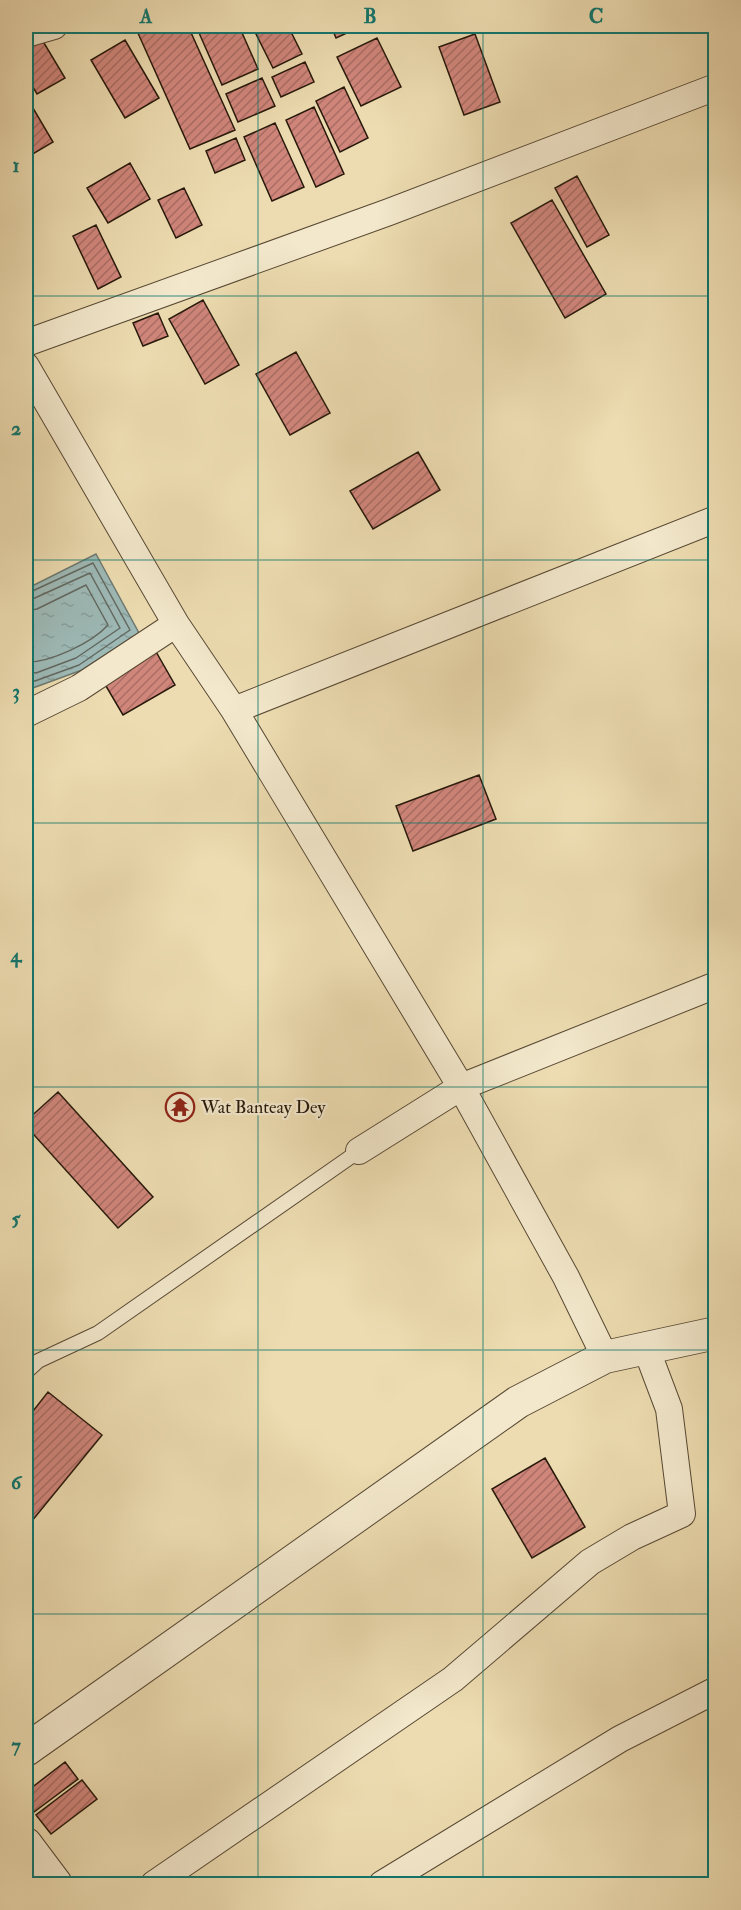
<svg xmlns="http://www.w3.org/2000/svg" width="741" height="1910" viewBox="0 0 741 1910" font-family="'IM FELL Double Pica',serif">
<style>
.water{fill:url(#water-ripples);stroke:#6d7971;stroke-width:1.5}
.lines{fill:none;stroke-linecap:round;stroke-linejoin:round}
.shore{stroke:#626860;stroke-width:1.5}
.building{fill:url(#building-hatch);stroke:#26180a;stroke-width:1.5}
.service-casing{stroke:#584934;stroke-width:16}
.minor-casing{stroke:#584934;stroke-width:28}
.tertiary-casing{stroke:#584934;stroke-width:34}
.service{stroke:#f3e8cc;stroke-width:14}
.minor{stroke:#f3e8cc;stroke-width:26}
.tertiary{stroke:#f3e8cc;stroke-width:32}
.grid{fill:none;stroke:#0f766e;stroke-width:1.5;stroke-opacity:0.55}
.labels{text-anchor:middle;stroke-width:4.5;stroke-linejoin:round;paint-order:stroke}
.poi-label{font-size:18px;fill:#26180a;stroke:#f3e8cc;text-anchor:start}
.neatline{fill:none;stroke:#0f766e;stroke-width:2}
.grid-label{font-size:20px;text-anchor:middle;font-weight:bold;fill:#0f766e}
</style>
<defs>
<pattern id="water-ripples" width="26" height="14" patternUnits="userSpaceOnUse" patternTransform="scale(1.5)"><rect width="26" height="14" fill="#9db9b6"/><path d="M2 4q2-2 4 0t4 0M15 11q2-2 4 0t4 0" fill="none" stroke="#879e9b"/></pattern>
<pattern id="building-hatch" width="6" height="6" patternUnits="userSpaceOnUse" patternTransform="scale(1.5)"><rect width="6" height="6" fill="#d1867c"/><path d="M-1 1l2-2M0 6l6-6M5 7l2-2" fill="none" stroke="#a96d64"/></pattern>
</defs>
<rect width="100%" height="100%" fill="#eddcb1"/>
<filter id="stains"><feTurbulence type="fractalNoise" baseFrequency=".00333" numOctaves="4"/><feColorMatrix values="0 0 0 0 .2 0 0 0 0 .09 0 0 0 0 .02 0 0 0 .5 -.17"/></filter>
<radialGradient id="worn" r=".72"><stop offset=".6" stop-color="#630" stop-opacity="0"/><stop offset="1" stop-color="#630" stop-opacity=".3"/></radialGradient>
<path class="water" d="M96,554L139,633L82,670L30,689L26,680V589Z"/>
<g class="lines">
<path class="shore" d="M26,594L93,563L130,630L79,665L35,681L26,679
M26,602L90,573L120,628L76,658L36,673L26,671
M26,611L37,609L86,585L108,625C92,643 49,663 26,662"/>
</g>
<path class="building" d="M150,26H188L235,130L190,149L137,31Z
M196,26H239L258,69L222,85Z
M252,26H288L302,54L273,68Z
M331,26H362L336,38Z
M475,34L500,102L464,115L439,47Z
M41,38L65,78L37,94L26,75V47Z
M377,38L401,87L361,106L337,57Z
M125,40L159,98L125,118L91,60Z
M305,62L314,82L281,97L272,77Z
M262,78L275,106L238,122L226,94Z
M344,87L368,138L340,152L316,101Z
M30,103L53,142L26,158V105Z
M314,107L344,174L316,187L286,120Z
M275,123L304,187L272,201L244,137Z
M236,138L245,160L215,173L206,151Z
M130,163L150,199L108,223L87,188Z
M577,176L609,235L587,247L555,188Z
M184,188L202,225L176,238L158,200Z
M552,200L606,294L565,318L511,223Z
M96,225L121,277L98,289L73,236Z
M203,300L239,365L205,384L169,319Z
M158,313L168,336L143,346L133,323Z
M296,352L330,413L290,435L256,374Z
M418,452L440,490L373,529L350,491Z
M155,650L175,685L123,715L103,681Z
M479,775L496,819L413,851L396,806Z
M58,1092L153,1197L118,1228L26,1126V1121Z
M48,1392L102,1435L27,1527L26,1420Z
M545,1458L585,1527L532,1558L492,1489Z
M65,1762L78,1779L34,1812L26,1800V1792Z
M82,1780L97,1799L51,1834L36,1815Z"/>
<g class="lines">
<g class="service-casing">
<path id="service" d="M26,1372L38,1361L98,1333L359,1151"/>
</g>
<g class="minor-casing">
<path id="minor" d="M26,34L54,26
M26,343L389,212L716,87
M26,366L176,624L234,710L461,1087L566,1277L605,1357
M234,710L716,519
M26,714L79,688L176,624
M359,1151L461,1087L716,985
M154,1884L453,1679L590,1562L632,1537L682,1514L669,1409L646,1348
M382,1884L620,1739L716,1690"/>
</g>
<g class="tertiary-casing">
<path id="tertiary" d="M26,1750L518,1402L605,1357L716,1333
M26,1844L56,1884"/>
</g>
<use href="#service" class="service"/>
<use href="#minor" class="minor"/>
<use href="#tertiary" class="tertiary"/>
</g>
<path class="grid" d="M258,26V1884M483,26V1884M26,296H716M26,560H716M26,823H716M26,1087H716M26,1350H716M26,1614H716"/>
<defs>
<g id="temple-ring" transform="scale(1.5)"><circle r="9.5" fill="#f3e8cc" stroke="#8f2418" stroke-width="1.5"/><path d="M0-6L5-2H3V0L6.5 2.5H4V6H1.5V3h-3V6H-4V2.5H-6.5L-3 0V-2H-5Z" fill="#8f2418"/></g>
</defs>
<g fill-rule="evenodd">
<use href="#temple-ring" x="180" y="1107"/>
</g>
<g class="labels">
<g class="poi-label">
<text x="201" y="1113">Wat Banteay Dey</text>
</g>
</g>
<rect width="741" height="1910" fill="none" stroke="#eddcb1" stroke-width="66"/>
<rect x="33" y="33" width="675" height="1844" class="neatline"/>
<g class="grid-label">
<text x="146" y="23">A</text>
<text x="370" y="23">B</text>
<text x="596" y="23">C</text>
<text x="16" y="172">1</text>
<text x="16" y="435">2</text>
<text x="16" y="698">3</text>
<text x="16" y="962">4</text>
<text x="16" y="1225">5</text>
<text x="16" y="1489">6</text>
<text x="16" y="1752">7</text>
</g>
<rect width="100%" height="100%" filter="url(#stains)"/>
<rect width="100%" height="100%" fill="url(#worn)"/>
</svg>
